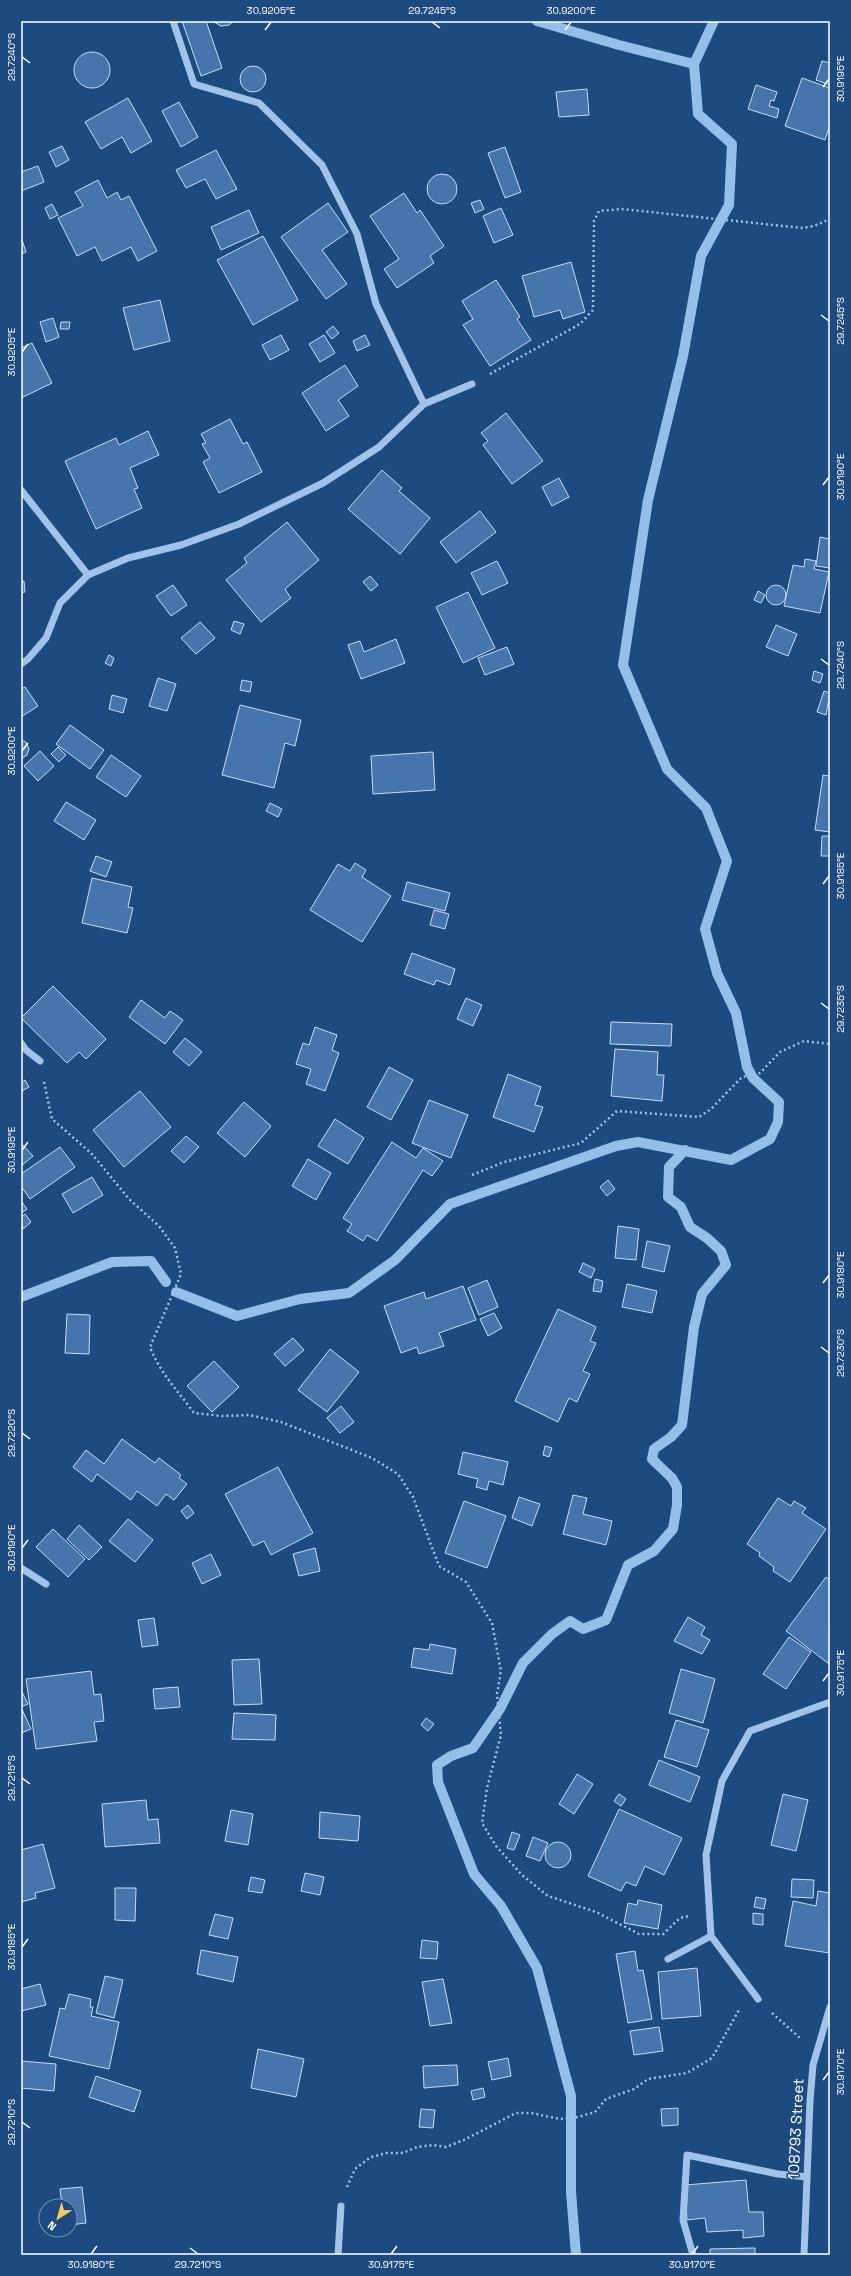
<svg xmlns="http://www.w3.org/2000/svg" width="851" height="2276" viewBox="0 0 851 2276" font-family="'Space Grotesk',sans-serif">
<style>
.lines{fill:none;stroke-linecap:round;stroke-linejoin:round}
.stream{stroke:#94bfeb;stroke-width:10}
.building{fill:#4575aa;stroke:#c5ddf7}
.path{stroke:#a1c3e9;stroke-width:2.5;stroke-dasharray:2 3;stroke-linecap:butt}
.minor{stroke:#a1c3e9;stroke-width:7}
.ticks{fill:none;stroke:#fff;stroke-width:1.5}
.labels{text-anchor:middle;stroke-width:3;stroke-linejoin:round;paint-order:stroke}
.street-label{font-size:15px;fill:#fff;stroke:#1d4b80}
.neatline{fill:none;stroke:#fff;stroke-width:1.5}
.ticks-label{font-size:10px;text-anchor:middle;fill:#fff}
</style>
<rect width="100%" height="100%" fill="#1d4b80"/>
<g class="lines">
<path class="stream" d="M537,21L619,45L694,64
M176,1292L237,1316L300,1299L349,1293L395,1260L450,1204L616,1146L638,1142L731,1160L770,1139L778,1122L779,1102L753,1078L747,1067L736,1013L717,973L705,929L727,861L706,808L667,769L623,665L648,500L683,356L701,256L729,205L732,144L698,114L694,64L714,21
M21,1297L112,1262L151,1261L166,1282
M576,2255L571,2192V2096L537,1968L501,1906L474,1874L438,1782L437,1765L451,1756L473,1748L500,1709L523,1663L552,1634L570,1621L583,1629L606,1620L628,1565L654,1551L673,1529L677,1505V1487L672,1478L652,1459L654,1449L671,1437L682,1425L694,1327L702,1294L726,1265L721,1251L707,1238L690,1227L681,1207L668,1197L669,1167L685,1150"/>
</g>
<path class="building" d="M182,21H206L222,68L201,76Z
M212,21H234L229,25L221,26Z
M74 70a18 18 0 1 1 36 0a18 18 0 1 1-36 0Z
M822,61L830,63V85L816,80Z
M240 79a13 13 0 1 1 26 0a13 13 0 1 1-26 0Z
M802,78L830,88V125L825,140L785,126Z
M756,85L777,92L774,101L771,100L769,106L779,109L777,118L748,109Z
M587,89L589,115L559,117L556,92Z
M128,98L152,141L131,153L122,137L101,149L85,122Z
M179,102L198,137L181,147L162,111Z
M62,146L69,160L56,167L49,152Z
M505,147L521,192L505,198L488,153Z
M216,150L237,189L216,199L205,179L186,188L176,170Z
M38,166L44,182L21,191V172Z
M427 189a15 15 0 1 1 30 0a15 15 0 1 1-30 0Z
M98,180L107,198L117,192L121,200L129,196L157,251L138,261L131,247L102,261L95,247L77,256L58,218L83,206L75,192Z
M404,193L417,213L420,210L444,246L430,256L434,263L397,288L384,269L399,259L370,216Z
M480,200L484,209L475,213L471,203Z
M328,203L348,232L322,250L347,284L326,299L281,237Z
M52,204L58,215L50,219L45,208Z
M501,208L513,235L494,243L483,216Z
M249,210L259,233L221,250L211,227Z
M263,236L298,300L253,325L217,260Z
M21,237L26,252L21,254Z
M571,262L585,312L563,319L560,310L534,317L522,276Z
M496,280L520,317L517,319L531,340L490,366L463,325L473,319L462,301Z
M160,300L170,341L134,350L123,308Z
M53,318L59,337L46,342L40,322Z
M61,322H70L69,329H60Z
M333,326L339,333L332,339L326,332Z
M281,335L289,350L270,360L262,345Z
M324,335L335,353L320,362L309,344Z
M365,335L370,345L357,351L353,341Z
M32,343L52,383L21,398V348Z
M345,365L358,386L338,400L349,416L326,431L302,393Z
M506,413L543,461L512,484L483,445L488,441L481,433Z
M230,419L243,444L247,442L262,472L219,493L203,462L210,458L202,444L206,443L201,434Z
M148,431L159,455L130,468L138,488L134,489L142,508L96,529L65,461L116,438L119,445Z
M382,470L402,488L399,491L430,518L400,554L348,509Z
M559,478L569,497L552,506L542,487Z
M480,511L496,532L456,563L440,542Z
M287,522L319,560L285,589L291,598L261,622L226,580L247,563L244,558Z
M820,537L830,539V568L816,566Z
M805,559L816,561L814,569L829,572L820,613L784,606L793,565L804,567Z
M497,561L508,583L482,595L471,573Z
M370,576L378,585L371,591L363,582Z
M24,581L25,592L21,593V582Z
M766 595a10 10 0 1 1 20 0a10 10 0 1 1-20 0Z
M173,585L187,605L171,616L156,596Z
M758,591L765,595L761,603L754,600Z
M468,592L495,648L463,663L436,607Z
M234,621L244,624L240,634L231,630Z
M200,622L215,638L196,654L181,638Z
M776,625L797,634L788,656L766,647Z
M396,639L405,663L361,679L348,645L360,641L364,652Z
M507,647L514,664L485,675L478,658Z
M109,655L114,658L111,666L105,663Z
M814,671L823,674L820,683L812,680Z
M158,678L176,684L167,711L149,706Z
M242,680L252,682L250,692L240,690Z
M25,687L38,706L21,717V689Z
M824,691L830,693L826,715L817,712Z
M112,695L127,699L123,713L109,709Z
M240,705L301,720L295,746L285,743L274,788L222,775Z
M70,725L104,750L90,769L56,744Z
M21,740L26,742L29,749L27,755L21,759Z
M58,747L66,755L59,762L51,754Z
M40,751L54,766L38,781L24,766Z
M433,752L435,790L373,794L371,756Z
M111,755L141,776L126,797L96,777Z
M823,775L830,776V832L815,830Z
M66,802L96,820L84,840L54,821Z
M270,803L282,809L278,817L266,811Z
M822,836H830V856H821Z
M96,856L112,862L106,877L90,871Z
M355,863L366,870L362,877L391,896L362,942L310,910L338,864L350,871Z
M92,878L132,887L128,907L133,908L127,933L82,923Z
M407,882L450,893L445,911L402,900Z
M434,910L449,914L445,929L430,925Z
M412,953L455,969L450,985L436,980L434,985L404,974Z
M53,986L106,1039L86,1059L79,1052L67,1063L21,1018Z
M466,998L482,1005L473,1026L457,1019Z
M141,1000L165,1018L170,1011L183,1020L165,1044L129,1017Z
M611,1022L672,1024L671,1046L610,1044Z
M315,1027L337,1035L332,1050L339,1053L325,1091L306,1084L311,1069L296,1064L303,1043L309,1045Z
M185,1038L202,1052L189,1066L173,1052Z
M615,1049L658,1052L657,1075H664L662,1101L611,1096Z
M389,1067L413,1080L391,1120L367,1107Z
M508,1074L541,1087L535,1105L543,1107L534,1132L493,1117Z
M25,1080L29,1087L22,1091L21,1083Z
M140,1091L171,1127L124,1167L93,1130Z
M429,1100L468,1115L451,1158L412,1143Z
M244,1102L271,1126L245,1157L217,1133Z
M335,1119L364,1138L348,1164L318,1146Z
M186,1136L199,1147L184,1163L171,1151Z
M392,1142L416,1158L423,1148L443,1161L432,1176L423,1170L377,1241L367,1235L363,1241L347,1231L352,1224L343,1218Z
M21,1143L33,1156L21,1166Z
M60,1147L75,1167L30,1199L21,1186V1174Z
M308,1159L331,1173L316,1200L292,1186Z
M92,1177L103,1195L73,1213L62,1194Z
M608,1180L615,1189L607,1196L600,1187Z
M21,1201L27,1209L21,1213Z
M25,1214L31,1222L23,1229L21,1218Z
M618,1226L639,1229L636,1260L615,1258Z
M647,1241L670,1246L664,1272L642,1267Z
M583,1263L595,1269L591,1278L579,1272Z
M595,1279L603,1281L601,1292L593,1291Z
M487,1280L498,1307L479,1315L468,1288Z
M627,1284L657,1291L652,1313L622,1307Z
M463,1286L476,1320L439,1333L444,1346L419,1354L417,1347L401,1353L384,1306L424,1292L426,1299Z
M558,1309L596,1327L590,1341L596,1343L583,1371L590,1374L577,1402L569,1398L558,1422L515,1401Z
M494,1313L502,1328L488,1336L480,1319Z
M67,1314L90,1315L89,1354L65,1353Z
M293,1338L304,1350L285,1366L274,1354Z
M330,1349L359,1372L327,1412L298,1390Z
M214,1361L239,1387L212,1412L187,1386Z
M341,1406L354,1422L340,1433L327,1418Z
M122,1439L155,1463L159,1458L181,1475L179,1478L187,1484L174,1500L166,1494L157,1506L137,1491L131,1500L97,1474L92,1482L73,1467L86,1450L104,1464Z
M545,1446L552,1448L549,1457L543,1455Z
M463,1452L508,1462L503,1485L489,1481L487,1490L476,1487L478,1479L458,1474Z
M278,1467L313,1533L271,1555L264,1541L253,1546L225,1494Z
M573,1495L587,1498L583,1514L612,1521L606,1545L563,1534Z
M519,1497L540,1504L532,1526L512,1518Z
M778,1498L791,1506L794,1501L806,1508L802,1513L826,1529L790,1582L773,1571L774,1567L759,1556L760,1553L747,1544Z
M464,1501L506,1516L487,1568L445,1553Z
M188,1505L194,1513L187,1519L181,1511Z
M128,1519L153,1540L135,1562L109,1541Z
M79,1525L102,1547L89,1560L67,1539Z
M53,1529L85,1559L68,1577L36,1547Z
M315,1548L320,1571L299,1576L293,1554Z
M211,1554L221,1575L202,1584L192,1563Z
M826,1577L830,1580L829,1664L786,1631Z
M688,1617L705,1627L701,1635L710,1640L702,1654L674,1641Z
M154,1618L158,1645L142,1647L138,1620Z
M789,1637L811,1652L786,1689L763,1674Z
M430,1644L456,1649L452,1674L411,1667L414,1648L429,1650Z
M259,1659L262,1704L234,1705L232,1660Z
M681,1669L715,1679L703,1723L669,1713Z
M91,1671L94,1695L101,1694L104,1721L94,1722L97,1741L36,1749L26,1679Z
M178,1687L180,1707L155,1709L153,1689Z
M21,1690L28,1704L21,1707L31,1729L21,1733Z
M234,1713L276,1715L275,1740L232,1739Z
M426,1718L434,1724L428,1731L421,1725Z
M676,1720L709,1730L697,1767L664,1757Z
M659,1760L700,1777L690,1802L649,1785Z
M577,1774L593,1784L574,1814L559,1804Z
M619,1794L626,1799L621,1806L614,1801Z
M783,1794L808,1800L796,1851L771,1845Z
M146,1800L148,1820L158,1819L160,1843L105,1847L102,1804Z
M619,1809L682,1838L664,1875L645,1866L636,1886L626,1882L621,1891L588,1876Z
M231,1810L253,1814L248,1845L225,1841Z
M320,1812L360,1816L358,1841L319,1838Z
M512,1832L520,1835L514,1850L507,1848Z
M533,1837L548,1843L540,1861L526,1856Z
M545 1855a13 13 0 1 1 26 0a13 13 0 1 1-26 0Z
M43,1844L55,1888L35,1893L36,1898L21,1902V1850Z
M305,1873L324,1877L320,1895L301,1891Z
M251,1877L265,1880L262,1893L248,1891Z
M792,1879L814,1880L813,1898L791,1897Z
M115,1888H136L135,1921L115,1920Z
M818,1891L830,1893L829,1953L785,1946L793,1901L816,1906Z
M756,1897L766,1899L764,1909L754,1907Z
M638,1900L662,1905L658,1929L624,1923L628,1903L637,1905Z
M753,1913L763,1914V1925L753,1924Z
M215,1914L233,1918L228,1939L209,1935Z
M422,1940L438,1942L437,1959L420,1958Z
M201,1950L238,1957L233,1982L197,1974Z
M635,1951L638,1971L643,1970L652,2019L628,2023L616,1954Z
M697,1968L701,2016L662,2019L658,1972Z
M105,1976L123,1980L114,2018L96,2013Z
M443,1979L452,2023L430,2026L422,1982Z
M40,1984L46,2005L21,2011V1989Z
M69,1994L91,1999L90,2007H93L91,2016L119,2022L109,2069L49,2056L60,2008L65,2009Z
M659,2027L663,2051L634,2055L630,2031Z
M258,2049L304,2059L296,2097L251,2088Z
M508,2058L511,2076L492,2080L488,2062Z
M21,2061L56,2064L54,2091L21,2088Z
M457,2065L458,2085L424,2088L423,2066Z
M96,2076L141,2091L134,2112L89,2097Z
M483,2088L485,2097L473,2100L471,2091Z
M678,2108V2125L662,2126L661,2109Z
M421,2109L435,2110L433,2128L419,2127Z
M746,2180L749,2212H763L764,2236L743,2238V2230L707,2232L705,2218L687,2220L685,2185Z
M82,2187L86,2223L70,2225V2206H62L60,2189Z
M755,2248V2255H710V2249Z"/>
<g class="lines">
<path class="path" d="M490,374L580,324L593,310L594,221L599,211L622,209L802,228L814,226L830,219
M44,1082L52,1119L92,1154L129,1199L159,1226L175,1248L181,1274L150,1347C160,1373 178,1391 194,1413L222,1416L249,1415L281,1422L372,1458L398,1474L413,1497L439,1566L466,1582L492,1623L501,1671L497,1694L501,1735L487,1788L482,1823L496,1846L522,1875L548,1896L596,1912L639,1934H663L680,1918L689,1916
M472,1175L504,1162L581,1143L617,1111L699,1117L711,1109L742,1077L760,1073L780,1052L804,1041L830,1044
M772,2013L800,2038
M347,2187L355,2169L371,2157L387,2153H403L417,2147L433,2145L446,2147L464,2140L516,2113H531L560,2119L578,2117L595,2112L606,2099L634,2089L648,2079L687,2073L712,2058L739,2010"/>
<path class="minor" d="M173,21L194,84L259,103L322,165L357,234L376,304L424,404
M21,490L88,575L128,558L181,545L239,524L323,483L379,447L424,404L472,384
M21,664L28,659L46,638L60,603L88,575
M21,1043L26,1050L40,1061
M21,1568L46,1584
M711,1936L706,1855L722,1781L750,1731L830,1702
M668,1959L711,1936L758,1999
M338,2255L341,2206
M693,2255L683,2220L687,2155L778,2174L807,2177
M804,2255L810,2101L813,2065L830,2007"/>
</g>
<path class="ticks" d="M432,22L440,28M265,30L271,22M565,30L571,22M22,57L30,63M823,87L829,79M821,315L829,321M22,352L28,344M823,485L829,477M821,659L829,665M22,751L28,743M823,884L829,876M821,1003L829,1009M22,1150L28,1142M823,1283L829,1275M821,1347L829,1353M22,1433L30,1439M22,1548L28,1540M823,1681L829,1673M22,1778L30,1784M22,1947L28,1939M823,2080L829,2072M22,2122L30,2128M190,2248L198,2254M91,2254L97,2246M391,2254L397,2246M692,2254L698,2246"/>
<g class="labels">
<g class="street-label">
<text transform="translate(796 2129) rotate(-87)" y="5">108793 Street</text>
</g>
</g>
<rect width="851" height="2276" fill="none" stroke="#1d4b80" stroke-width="44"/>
<g transform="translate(58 2218) rotate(217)"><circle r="19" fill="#1d4b80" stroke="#7793b3"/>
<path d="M0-3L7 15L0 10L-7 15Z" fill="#f9c95e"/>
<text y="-6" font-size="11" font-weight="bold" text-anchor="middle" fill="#ffffff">N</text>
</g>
<rect x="22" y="22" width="807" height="2232" class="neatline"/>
<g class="ticks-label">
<text x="271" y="14">30.9205°E</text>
<text x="432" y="14">29.7245°S</text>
<text x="571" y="14">30.9200°E</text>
<text transform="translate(11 57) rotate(-90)" y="4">29.7240°S</text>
<text transform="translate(840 79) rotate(-90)" y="4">30.9195°E</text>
<text transform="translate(840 321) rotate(-90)" y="4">29.7245°S</text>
<text transform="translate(11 352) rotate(-90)" y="4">30.9205°E</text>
<text transform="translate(840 477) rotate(-90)" y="4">30.9190°E</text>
<text transform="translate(840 665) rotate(-90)" y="4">29.7240°S</text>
<text transform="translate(11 751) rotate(-90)" y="4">30.9200°E</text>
<text transform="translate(840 876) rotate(-90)" y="4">30.9185°E</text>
<text transform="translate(840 1009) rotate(-90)" y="4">29.7235°S</text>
<text transform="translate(11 1150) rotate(-90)" y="4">30.9195°E</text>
<text transform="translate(840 1275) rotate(-90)" y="4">30.9180°E</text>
<text transform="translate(840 1353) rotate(-90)" y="4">29.7230°S</text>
<text transform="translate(11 1433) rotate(-90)" y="4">29.7220°S</text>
<text transform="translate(11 1548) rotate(-90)" y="4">30.9190°E</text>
<text transform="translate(840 1673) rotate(-90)" y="4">30.9175°E</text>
<text transform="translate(11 1778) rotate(-90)" y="4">29.7215°S</text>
<text transform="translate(11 1947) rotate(-90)" y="4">30.9185°E</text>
<text transform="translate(840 2072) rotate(-90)" y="4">30.9170°E</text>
<text transform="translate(11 2122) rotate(-90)" y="4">29.7210°S</text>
<text x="91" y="2268">30.9180°E</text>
<text x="198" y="2268">29.7210°S</text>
<text x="391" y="2268">30.9175°E</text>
<text x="692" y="2268">30.9170°E</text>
</g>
</svg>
